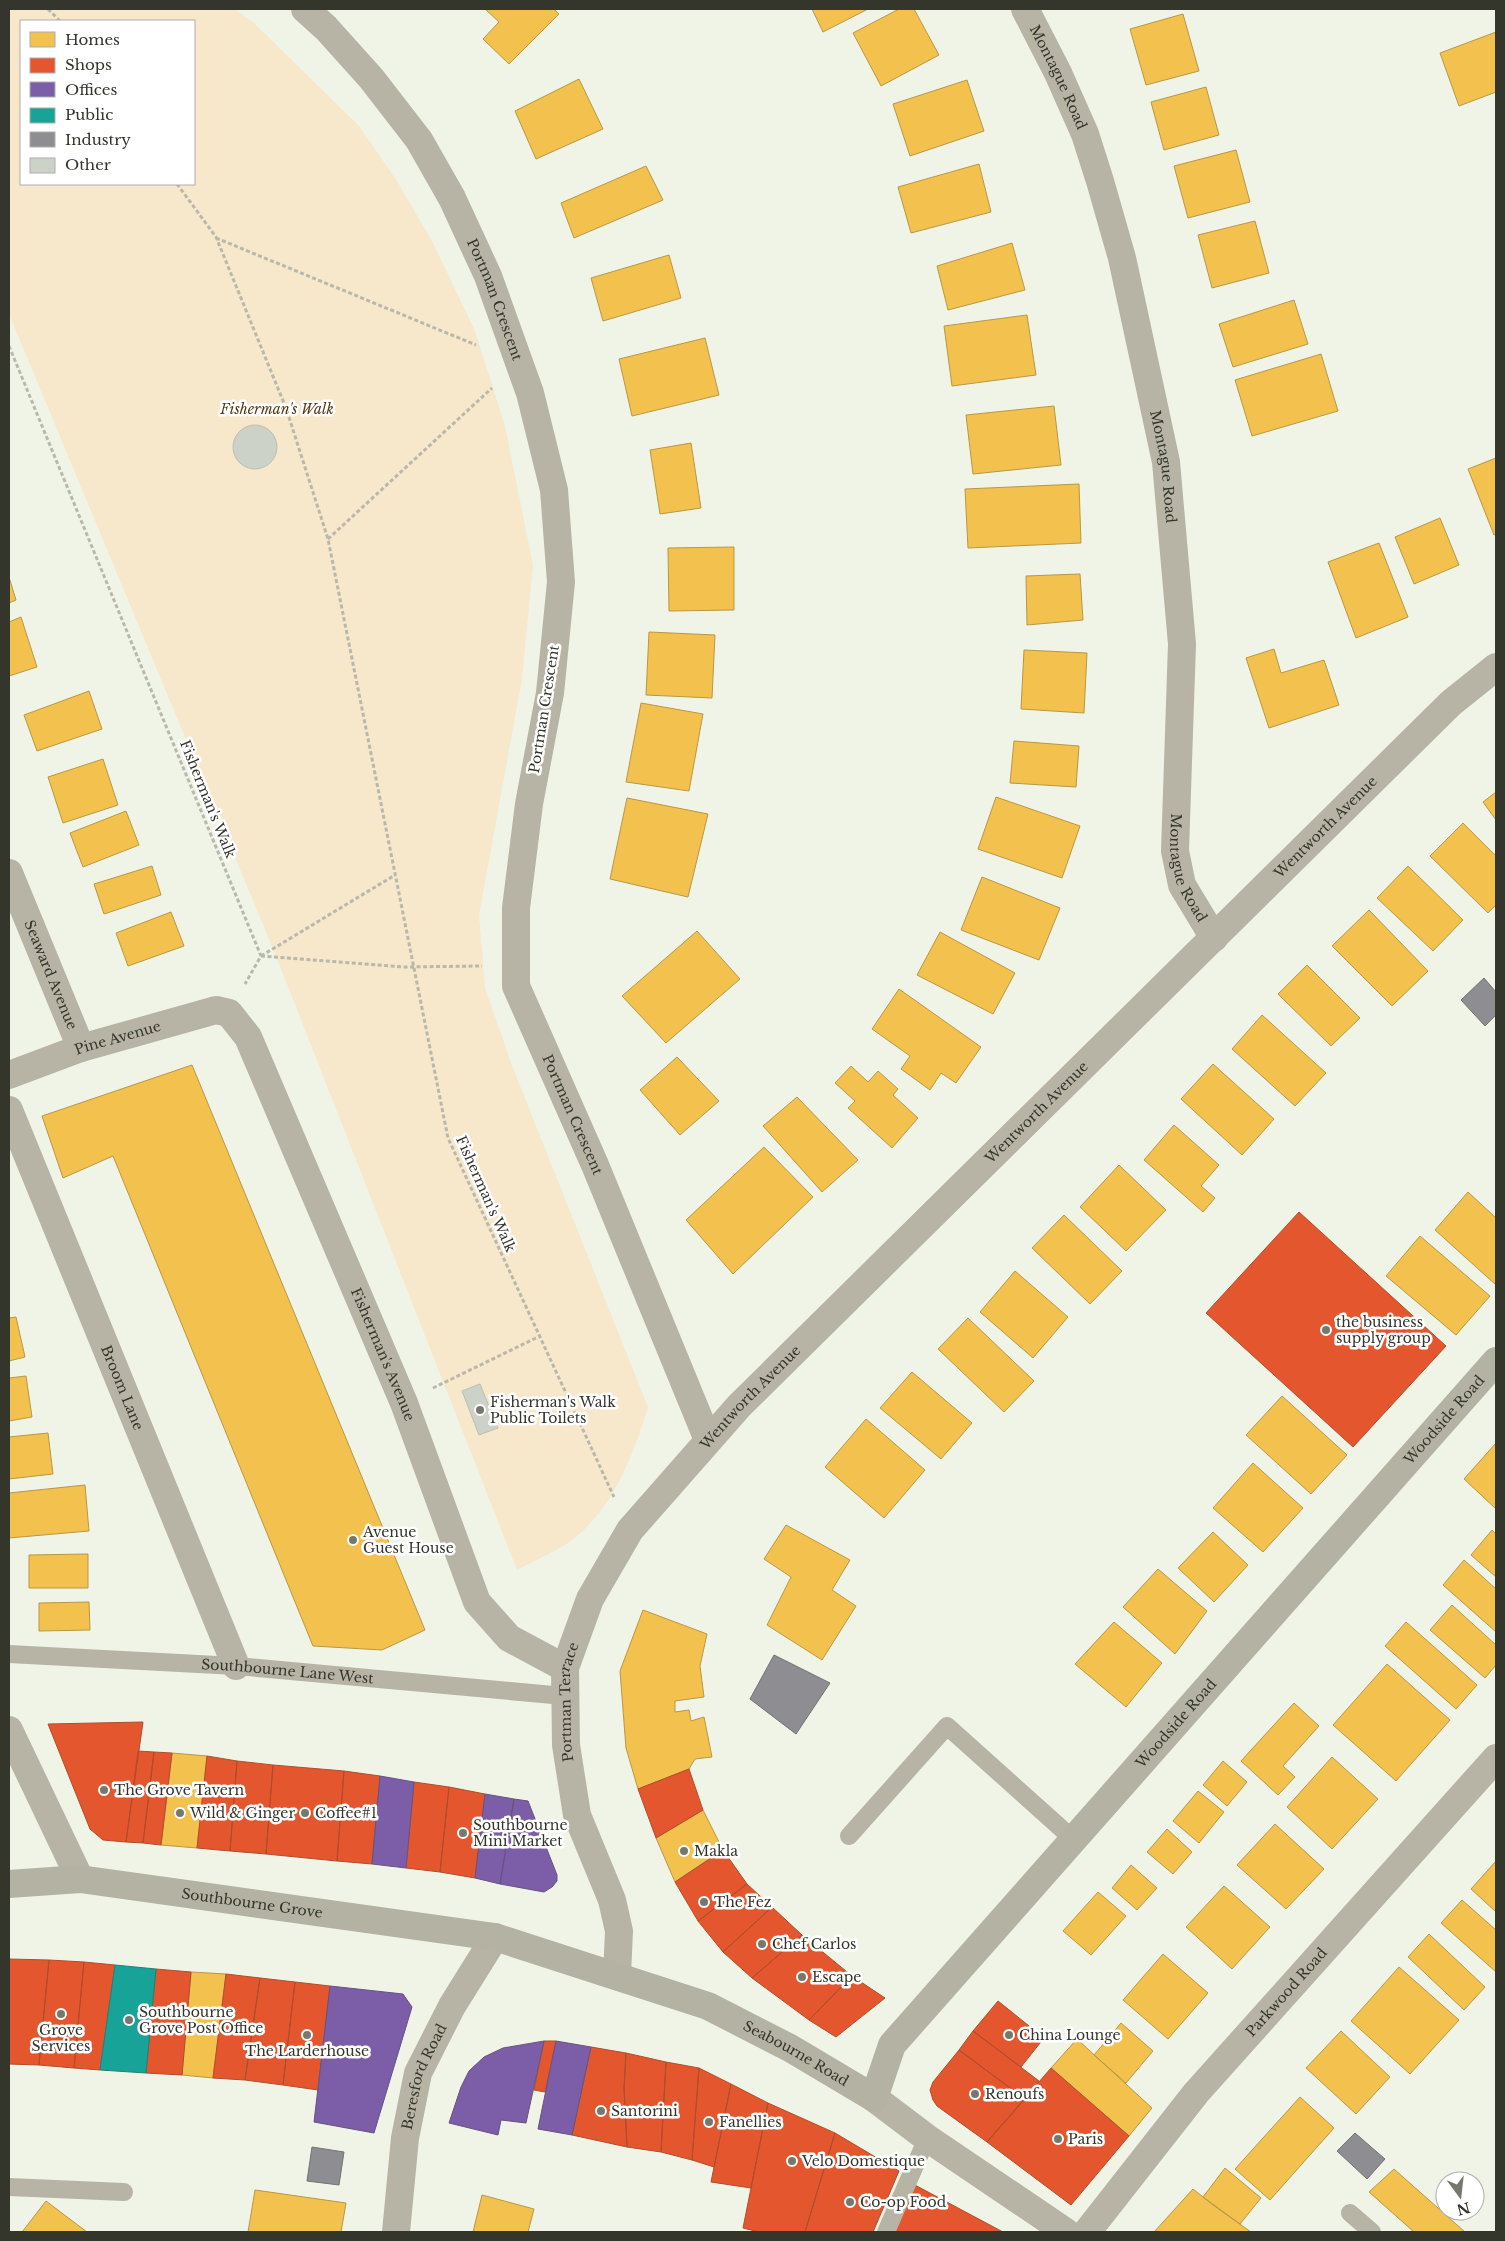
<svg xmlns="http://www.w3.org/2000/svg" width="1505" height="2241" viewBox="0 0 1505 2241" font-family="'Libre Baskerville',serif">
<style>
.green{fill:#f7e7cb;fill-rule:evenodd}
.homes{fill:#f2c14e;stroke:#b99744}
.shops{fill:#e4572e;stroke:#af4d2d}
.offices{fill:#7b5ea7;stroke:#665282}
.public{fill:#17a398;stroke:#208278}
.industry{fill:#8d8d92;stroke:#727373}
.building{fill:#cdd2c8;stroke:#babfb4}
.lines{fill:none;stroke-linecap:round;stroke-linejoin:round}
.path{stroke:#b9b8ac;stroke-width:3;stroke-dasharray:4 2.5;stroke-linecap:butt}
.service{stroke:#b7b4a6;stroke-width:18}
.minor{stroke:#b7b4a6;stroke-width:28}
.tertiary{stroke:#b7b4a6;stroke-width:28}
.secondary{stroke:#b4b3a3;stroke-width:28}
.poi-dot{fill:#76786d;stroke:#fff;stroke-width:2}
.labels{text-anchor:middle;stroke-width:5;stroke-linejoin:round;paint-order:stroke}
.street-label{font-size:14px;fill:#34362c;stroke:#fff}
.park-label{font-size:14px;font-style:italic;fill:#533a17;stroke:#fff}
.poi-label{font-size:14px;fill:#34362c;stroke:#fff;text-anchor:start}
</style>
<rect width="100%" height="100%" fill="#f0f4e6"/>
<path class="green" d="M9,9H235L255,24L359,126L397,181L433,243L475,331L505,426L533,565L522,679L479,915L485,988L513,1068L648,1407C632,1458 613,1511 568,1543C552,1553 533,1561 517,1570L274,951L9,314ZM21,21H194V184H21Z"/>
<path class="homes" d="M485,9H554L559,14L509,64L483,39L499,22Z
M812,9H868L823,32Z
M899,9H914L939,55L881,86L853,33Z
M1183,14L1199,71L1146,85L1130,29Z
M1496,32V92L1459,106L1440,53Z
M579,79L603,129L536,159L515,111Z
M967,80L984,131L910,156L893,104Z
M1206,87L1219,135L1164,150L1151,102Z
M1236,150L1250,202L1188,218L1174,166Z
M979,164L991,212L911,233L898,187Z
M646,166L663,200L574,238L561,203Z
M1255,221L1269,273L1212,288L1198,235Z
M1012,243L1025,290L948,310L937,266Z
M669,255L681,298L603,321L591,278Z
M1294,300L1308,344L1233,367L1219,324Z
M1027,315L1036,375L952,386L944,326Z
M705,338L719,395L632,416L619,359Z
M1321,354L1338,411L1252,436L1235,380Z
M1054,406L1061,465L973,474L966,415Z
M691,443L701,508L660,514L650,450Z
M1496,458V534L1494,535L1468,469Z
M1079,484L1081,543L968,548L965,489Z
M1440,518L1459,565L1414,584L1395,537Z
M1379,543L1408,617L1356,638L1328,562Z
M734,547V610L669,611L668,548Z
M1080,574L1083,620L1027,625L1026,576Z
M9,577L16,600L9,603Z
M21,617L37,667L9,676V622Z
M649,632L715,635L712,698L646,695Z
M1274,649L1281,673L1324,660L1339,705L1269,728L1246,658Z
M1024,650L1087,653L1084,713L1021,709Z
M89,691L102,729L37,751L24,715Z
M641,703L703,714L689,791L626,782Z
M1014,741L1079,746L1076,787L1010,783Z
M103,759L118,805L63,823L48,777Z
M1496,792V820L1483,802Z
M996,797L1080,826L1062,878L978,849Z
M627,798L708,814L688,897L610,879Z
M126,811L139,845L83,867L70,833Z
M1463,823L1496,856V905L1488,913L1430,856Z
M152,866L161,895L104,914L94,884Z
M1408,866L1463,920L1433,951L1377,898Z
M982,877L1060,908L1039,960L961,930Z
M1369,910L1428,971L1392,1006L1332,946Z
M171,912L184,946L128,966L116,933Z
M697,931L740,979L666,1043L622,996Z
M940,932L1015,973L993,1014L917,975Z
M1307,965L1360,1018L1331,1046L1278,994Z
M899,989L981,1047L956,1083L941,1073L930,1090L901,1069L910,1056L872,1029Z
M1262,1015L1326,1073L1295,1106L1232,1049Z
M677,1057L719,1101L680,1135L640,1090Z
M1213,1064L1274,1119L1242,1155L1181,1099Z
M192,1065L425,1630L382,1650L313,1646L113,1156L63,1178L42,1116Z
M851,1066L868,1082L878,1071L898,1089L893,1095L918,1118L892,1148L848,1108L855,1101L835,1083Z
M797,1097L858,1160L822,1192L763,1126Z
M1174,1125L1219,1165L1201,1186L1215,1198L1203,1212L1144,1160Z
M764,1147L813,1197L733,1274L686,1220Z
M1119,1165L1166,1210L1126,1251L1080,1207Z
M1468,1192L1496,1218V1285L1435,1230Z
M1064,1215L1122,1271L1090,1304L1032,1248Z
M1420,1236L1490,1296L1456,1335L1386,1276Z
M1015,1271L1068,1317L1033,1358L980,1312Z
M16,1317L25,1357L9,1361V1318Z
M968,1318L1034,1381L1004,1412L938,1349Z
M912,1372L972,1423L941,1459L880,1408Z
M26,1376L32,1417L9,1421V1378Z
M1282,1396L1347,1455L1311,1494L1246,1435Z
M866,1419L925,1470L884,1518L825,1467Z
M48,1433L53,1474L9,1479V1437Z
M1496,1443V1509L1464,1479Z
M1253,1463L1303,1508L1263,1552L1213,1508Z
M85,1485L89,1531L9,1538V1493Z
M786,1525L850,1560L832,1590L856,1606L822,1660L767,1625L791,1577L764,1559Z
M1492,1530L1496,1534V1577L1471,1555Z
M1213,1532L1248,1565L1214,1602L1178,1568Z
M88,1554V1588H29V1555Z
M1464,1560L1496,1589V1632L1443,1585Z
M1158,1569L1207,1611L1175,1654L1123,1607Z
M89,1602L90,1630L39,1631V1603Z
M1452,1605L1496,1645V1665L1485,1678L1430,1630Z
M643,1610L707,1634L700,1666L704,1697L675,1701V1712L689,1710L691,1721L704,1717L712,1757L695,1759L689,1769L638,1789L626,1748L620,1671Z
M1114,1622L1162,1663L1126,1707L1075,1664Z
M1406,1622L1477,1685L1456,1709L1385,1646Z
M1387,1664L1450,1720L1396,1781L1333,1725Z
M1294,1703L1319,1726L1283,1766L1295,1777L1278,1795L1241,1761Z
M172,1753L207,1756L197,1848L161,1845Z
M1332,1757L1378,1799L1332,1849L1287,1807Z
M1223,1761L1247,1782L1227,1806L1203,1785Z
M1198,1791L1224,1812L1199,1843L1173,1821Z
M703,1810L723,1850L675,1882L656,1838Z
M1275,1824L1324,1869L1286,1909L1237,1865Z
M1167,1829L1192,1852L1173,1874L1147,1852Z
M1496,1861V1912L1471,1889Z
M1131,1865L1157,1888L1137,1910L1112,1888Z
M1224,1886L1270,1927L1232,1969L1186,1927Z
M1098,1892L1126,1916L1091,1955L1063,1931Z
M1462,1900L1496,1930V1972L1441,1923Z
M1429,1934L1485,1987L1464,2010L1408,1957Z
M1163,1954L1208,1993L1168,2039L1123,2000Z
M1399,1967L1459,2020L1410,2074L1351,2021Z
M191,1972L226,1974L213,2078L182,2075Z
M1121,2023L1153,2051L1126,2083L1094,2055Z
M1341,2031L1390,2077L1356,2114L1306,2068Z
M1077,2039L1152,2108L1129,2136L1051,2068Z
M1300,2097L1334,2128L1270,2200L1235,2169Z
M1225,2168L1261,2198L1240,2224L1203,2197Z
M1394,2169L1465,2232H1414L1369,2192Z
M1193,2189L1213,2205L1251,2232H1154Z
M255,2190L346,2203L341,2232H248Z
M482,2195L534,2209L528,2232H473Z
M46,2201L87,2232H22Z"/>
<path class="shops" d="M1299,1212L1446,1346L1353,1447L1206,1313Z
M143,1722L126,1842L103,1840L90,1829L48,1724Z
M138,1751L154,1752L143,1843L126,1842Z
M154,1752L172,1753L161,1845L143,1843Z
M207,1756L237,1761L230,1851L197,1848Z
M237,1761L273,1765L266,1854L230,1851Z
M273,1765L344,1771L337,1861L266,1854Z
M689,1769L703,1810L656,1838L638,1789Z
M344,1771L380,1776L372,1864L337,1861Z
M414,1782L449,1787L440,1872L406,1868Z
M449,1787L485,1794L475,1878L440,1872Z
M723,1850L747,1884L698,1921L675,1882Z
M747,1884L772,1907L723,1952L698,1921Z
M772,1907L802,1935L752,1978L723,1952Z
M802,1935L852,1976L809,2020L752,1978Z
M9,1959L49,1960L39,2065L9,2064Z
M49,1960L84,1962L74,2068L39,2065Z
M84,1962L115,1965L100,2070L74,2068Z
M156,1969L191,1972L182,2075L146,2073Z
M226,1974L260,1978L245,2080L213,2078Z
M852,1976L885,1998L836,2037L809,2020Z
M260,1978L295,1982L283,2085L245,2080Z
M295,1982L330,1986L318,2090L283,2085Z
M998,2001L1044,2038L1021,2067L973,2031Z
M973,2031L1039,2081L1025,2099L959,2050Z
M544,2041H556L545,2092L534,2090Z
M591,2047L626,2053L624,2088L627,2147L572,2135Z
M959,2050L1025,2099L987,2142L937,2106L933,2100L930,2090L933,2082Z
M626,2053L666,2062L661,2152L627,2147L624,2088Z
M666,2062L699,2068L692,2160L661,2152Z
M699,2068L731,2084L714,2167L692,2160Z
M1051,2068L1129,2136L1071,2205L987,2142Z
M731,2084L768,2103L751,2188L711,2182Z
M768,2103L835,2133L805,2232H759L743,2228Z
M835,2133L899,2171L873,2232H805Z
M913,2184L1003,2232H895Z"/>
<path class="offices" d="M380,1776L414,1782L406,1868L372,1864Z
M485,1794L514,1799L500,1884L475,1878Z
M514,1799L528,1801L557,1875V1881L552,1887L544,1892L500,1884Z
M330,1986L403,1994L412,2007L374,2133L314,2122Z
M544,2041L526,2123L501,2120L498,2135L449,2123L461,2087L469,2071L484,2057L503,2048Z
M556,2041L591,2047L572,2135L538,2129Z"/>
<path class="public" d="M115,1965L156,1969L146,2073L100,2070Z"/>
<path class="industry" d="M1484,978L1496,992V1015L1485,1026L1461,1000Z
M774,1655L830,1683L796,1734L750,1699Z
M1355,2133L1385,2159L1367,2179L1337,2151Z
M312,2147L344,2152L339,2185L307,2181Z"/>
<path class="building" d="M233 447a22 22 0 1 1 44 0a22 22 0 1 1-44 0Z
M480,1384L498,1428L479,1435L462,1391Z"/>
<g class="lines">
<path class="path" d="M48,9L60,21
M177,184L216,237L286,408L328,539L448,1138L614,1497
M216,238L476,345
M9,346L261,956L245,984
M328,539L492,388
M261,956L403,967L482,966
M261,956L395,875
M433,1388L538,1337"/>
<g class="service">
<path id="s1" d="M9,1654L236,1666L564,1696"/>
<path d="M849,1836L947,1726L1073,1839"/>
<path d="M9,2187L124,2192"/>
<path d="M1350,2213L1372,2232"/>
<path d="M886,2232L927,2138"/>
</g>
<g class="minor">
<path id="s2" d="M305,9L326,28L371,78L419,140L452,198L488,276L530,393L554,490L561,582L550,693L529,804L516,908V986L595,1165L708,1440"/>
<path id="s3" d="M1025,9L1058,73L1085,134L1100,181L1122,258L1166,462L1182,644L1175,851L1182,885L1214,938"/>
<path id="s4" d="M9,873L81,1048"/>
<path id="s5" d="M9,1075L81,1048L216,1010L229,1013L248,1037L404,1403L477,1602L509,1638L565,1668"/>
<path id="s6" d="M9,1110L236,1666"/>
<path d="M9,1730L80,1879"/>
<path id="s7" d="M1087,2232L1196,2093L1496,1758"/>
</g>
<g class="tertiary">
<path id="s8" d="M617,1975L619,1931L612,1900L577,1815L566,1745L565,1668L590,1599L630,1530L739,1406L1451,703L1496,667"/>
<path d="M874,2098L927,2138L1066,2232"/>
<path id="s9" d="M396,2232L405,2138L418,2073L452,2006L495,1937"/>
</g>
<path class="secondary" id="s10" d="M9,1884L80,1879L495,1937L708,2006L790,2048L874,2098L892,2045L1496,1361"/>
</g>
<g class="poi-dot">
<circle cx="1326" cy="1330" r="5"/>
<circle cx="480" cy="1410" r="5"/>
<circle cx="353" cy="1540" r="5"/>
<circle cx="104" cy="1790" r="5"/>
<circle cx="180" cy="1813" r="5"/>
<circle cx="305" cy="1813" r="5"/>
<circle cx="463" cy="1833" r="5"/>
<circle cx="684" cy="1851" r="5"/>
<circle cx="704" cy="1902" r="5"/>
<circle cx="762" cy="1944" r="5"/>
<circle cx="802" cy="1977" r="5"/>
<circle cx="61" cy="2014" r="5"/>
<circle cx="129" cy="2020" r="5"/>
<circle cx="307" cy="2035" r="5"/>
<circle cx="1009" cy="2035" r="5"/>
<circle cx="975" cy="2094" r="5"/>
<circle cx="601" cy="2111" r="5"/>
<circle cx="709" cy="2122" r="5"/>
<circle cx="1058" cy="2139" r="5"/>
<circle cx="792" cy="2161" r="5"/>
<circle cx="850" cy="2202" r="5"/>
</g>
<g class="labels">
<g class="street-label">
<text dy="5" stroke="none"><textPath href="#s3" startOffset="76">Montague Road</textPath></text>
<text dy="5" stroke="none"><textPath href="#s2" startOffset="351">Portman Crescent</textPath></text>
<text dy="5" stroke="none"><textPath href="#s3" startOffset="481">Montague Road</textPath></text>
<text transform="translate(544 709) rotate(-81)" y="5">Portman Crescent</text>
<text transform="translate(208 799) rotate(68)" y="5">Fisherman's Walk</text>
<text dy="5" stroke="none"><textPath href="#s8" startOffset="1458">Wentworth Avenue</textPath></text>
<text dy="5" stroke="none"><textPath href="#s3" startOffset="886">Montague Road</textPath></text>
<text dy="5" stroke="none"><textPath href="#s4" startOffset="110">Seaward Avenue</textPath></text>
<text dy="5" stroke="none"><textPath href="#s5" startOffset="115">Pine Avenue</textPath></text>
<text dy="5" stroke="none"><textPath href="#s8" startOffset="1052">Wentworth Avenue</textPath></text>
<text dy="5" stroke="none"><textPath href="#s2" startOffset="1191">Portman Crescent</textPath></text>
<text transform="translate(486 1194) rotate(66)" y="5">Fisherman's Walk</text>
<text dy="5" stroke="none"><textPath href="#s5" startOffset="606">Fisherman's Avenue</textPath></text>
<text dy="5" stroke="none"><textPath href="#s6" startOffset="300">Broom Lane</textPath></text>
<text dy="5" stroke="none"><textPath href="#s8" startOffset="648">Wentworth Avenue</textPath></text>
<text dy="5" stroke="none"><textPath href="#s10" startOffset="1794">Woodside Road</textPath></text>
<text dy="5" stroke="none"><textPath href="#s1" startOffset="279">Southbourne Lane West</textPath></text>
<text dy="5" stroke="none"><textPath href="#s8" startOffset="282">Portman Terrace</textPath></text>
<text dy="5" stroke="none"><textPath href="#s10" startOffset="1389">Woodside Road</textPath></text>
<text dy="5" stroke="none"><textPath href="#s10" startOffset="245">Southbourne Grove</textPath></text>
<text dy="5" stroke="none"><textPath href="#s7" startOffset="312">Parkwood Road</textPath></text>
<text dy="5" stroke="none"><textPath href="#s10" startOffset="814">Seabourne Road</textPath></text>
<text dy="5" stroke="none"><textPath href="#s9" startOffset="159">Beresford Road</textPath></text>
</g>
<g class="park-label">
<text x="277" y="414">Fisherman's Walk</text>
</g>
<g class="poi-label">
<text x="1336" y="1327">the business<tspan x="1336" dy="16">supply group</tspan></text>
<text x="490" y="1407">Fisherman's Walk<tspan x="490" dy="16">Public Toilets</tspan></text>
<text x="363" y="1537">Avenue<tspan x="363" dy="16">Guest House</tspan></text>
<text x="114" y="1795">The Grove Tavern</text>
<text x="190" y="1818">Wild &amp; Ginger</text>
<text x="315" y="1818">Coffee#1</text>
<text x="473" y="1830">Southbourne<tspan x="473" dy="16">Mini Market</tspan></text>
<text x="694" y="1856">Makla</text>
<text x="714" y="1907">The Fez</text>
<text x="772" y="1949">Chef Carlos</text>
<text x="812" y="1982">Escape</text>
<text x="139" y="2017">Southbourne<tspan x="139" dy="16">Grove Post Office</tspan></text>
<text x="61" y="2035" text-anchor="middle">Grove<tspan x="61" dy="16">Services</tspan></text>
<text x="1019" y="2040">China Lounge</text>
<text x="307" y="2056" text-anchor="middle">The Larderhouse</text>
<text x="985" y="2099">Renoufs</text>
<text x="611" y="2116">Santorini</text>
<text x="719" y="2127">Fanellies</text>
<text x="1068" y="2144">Paris</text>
<text x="802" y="2166">Velo Domestique</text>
<text x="860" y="2207">Co-op Food</text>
</g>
</g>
<rect width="1505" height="2241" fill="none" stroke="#34362c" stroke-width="20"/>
<rect x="20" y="20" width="175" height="165" fill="#ffffff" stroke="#aeafab"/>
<rect x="30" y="32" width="25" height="15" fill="#f2c14e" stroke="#aeafab"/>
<text x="65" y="45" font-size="15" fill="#34362c">Homes</text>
<rect x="30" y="58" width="25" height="15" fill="#e4572e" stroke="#aeafab"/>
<text x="65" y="70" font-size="15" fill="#34362c">Shops</text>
<rect x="30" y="82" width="25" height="15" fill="#7b5ea7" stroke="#aeafab"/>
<text x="65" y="95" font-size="15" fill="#34362c">Offices</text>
<rect x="30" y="108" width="25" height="15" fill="#17a398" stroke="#aeafab"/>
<text x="65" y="120" font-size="15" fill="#34362c">Public</text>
<rect x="30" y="132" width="25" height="15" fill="#8d8d92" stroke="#aeafab"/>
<text x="65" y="145" font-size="15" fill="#34362c">Industry</text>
<rect x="30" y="158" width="25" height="15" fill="#cdd2c8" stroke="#aeafab"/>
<text x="65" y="170" font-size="15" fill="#34362c">Other</text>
<g transform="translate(1460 2196) rotate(165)"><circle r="24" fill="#ffffff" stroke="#aeafab"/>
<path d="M0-4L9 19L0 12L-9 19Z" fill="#76786d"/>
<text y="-8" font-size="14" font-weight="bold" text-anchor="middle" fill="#34362c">N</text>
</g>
</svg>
